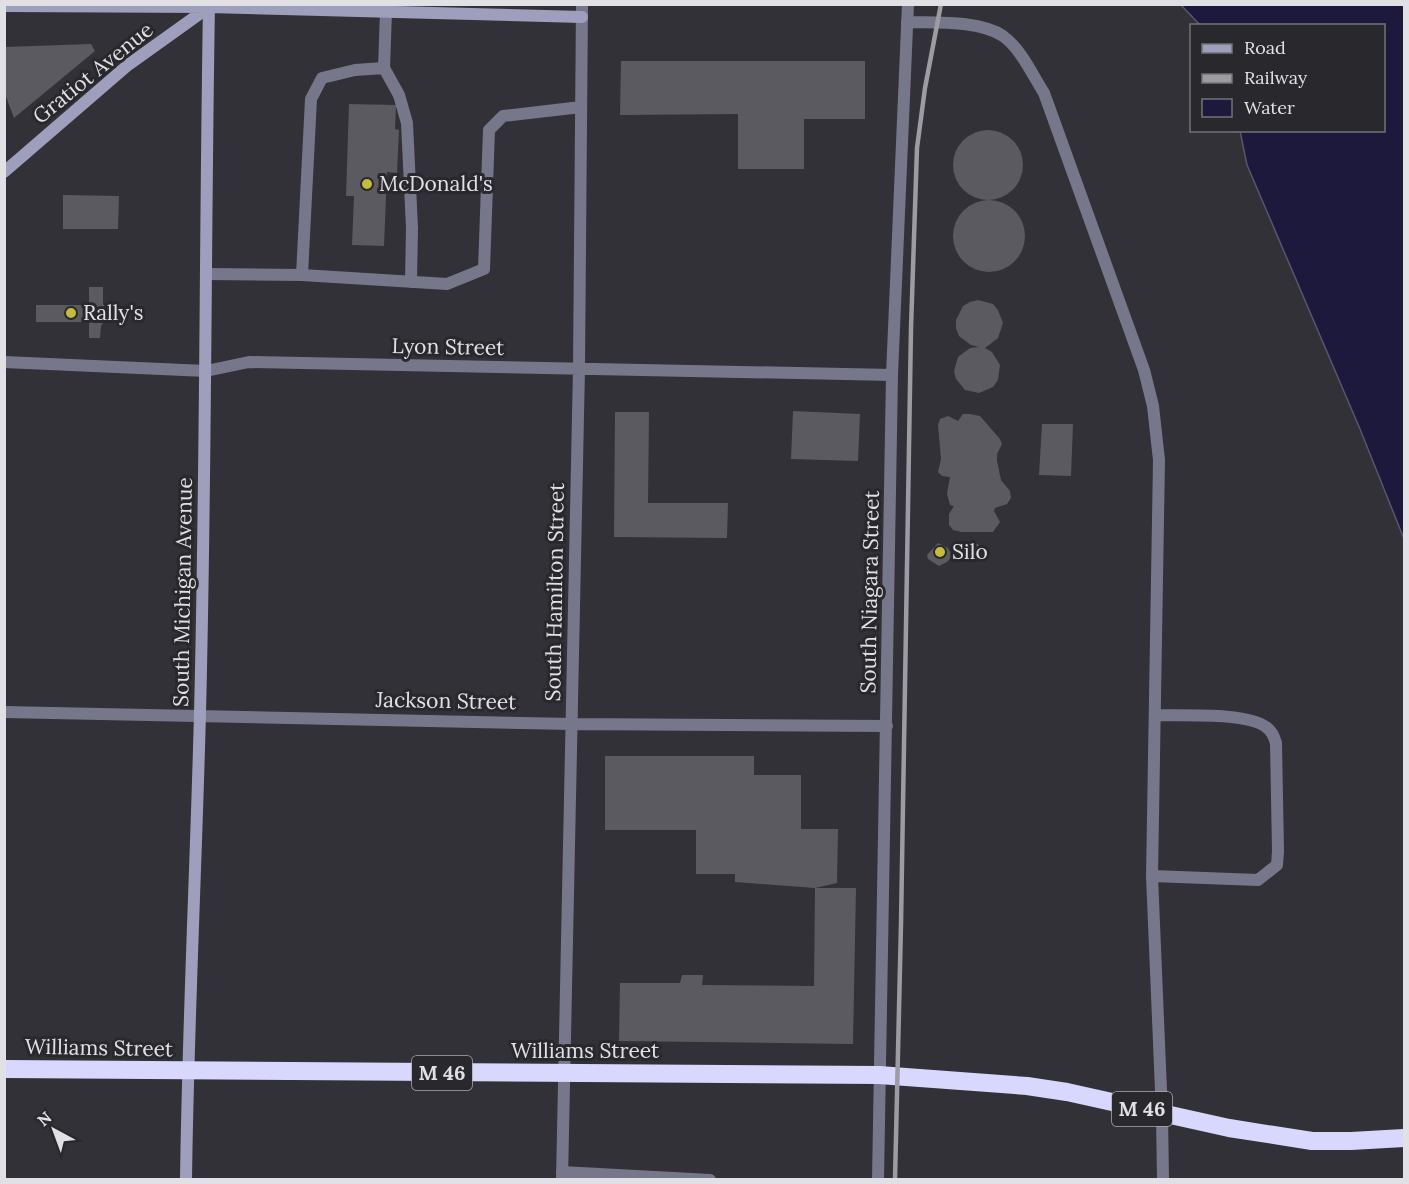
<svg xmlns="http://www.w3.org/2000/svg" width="1409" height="1184" viewBox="0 0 1409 1184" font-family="Lora,serif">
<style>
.water{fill:#1d193c;stroke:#58556f;stroke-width:1.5}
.building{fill:#5a5a60}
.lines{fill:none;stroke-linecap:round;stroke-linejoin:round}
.lane{stroke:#77778b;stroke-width:12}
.street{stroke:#77778b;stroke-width:12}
.secondary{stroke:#9e9ebd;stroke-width:12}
.highway{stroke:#d8d7fe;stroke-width:18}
.rail{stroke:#9c9ca1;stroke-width:4.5}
.poi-dot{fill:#c5bc3d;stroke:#28282d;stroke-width:2}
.labels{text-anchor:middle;stroke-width:6;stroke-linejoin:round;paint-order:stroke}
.shield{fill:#28282d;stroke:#aaaaae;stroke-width:1.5}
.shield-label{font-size:20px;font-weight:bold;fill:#e1e1e5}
.street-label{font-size:21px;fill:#e1e1e5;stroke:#28282d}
.poi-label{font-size:21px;fill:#e1e1e5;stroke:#28282d;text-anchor:start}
</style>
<rect width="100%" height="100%" fill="#313137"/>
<path class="water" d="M1181,5H1404V539L1360,429L1247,165L1240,131L1384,130V26L1200,25Z"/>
<path class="building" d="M91,44L95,51L14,118L4,91V47Z
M621,61H865V119H804V169H738V114L620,115Z
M349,104L396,105L395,129L399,130L397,173L387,172L384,246L352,245L354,196H346Z
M953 165a35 35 0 1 1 70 0a35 35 0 1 1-70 0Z
M63,195L119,196L118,229H63Z
M953 236a36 36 0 1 1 72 0a36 36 0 1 1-72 0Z
M89,287H103V304L107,309V316L101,326L100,338H89V322H36V305H89Z
M978,300L993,304L998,310L1003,323L998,338L985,348L992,352L1000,365L998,380L993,387L979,393L965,390L956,379L954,371L958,357L970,348L979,347L971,345L959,336L956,328V320L963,306L970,302Z
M793,411L860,414L858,461L791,459Z
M615,412H649L648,503H728L727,538L614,537Z
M963,414H970L980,416L1000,439L1002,444L997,454V461L1001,480L1010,491L1011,498L1007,504L995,508L994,511L1000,522L993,532H961L953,530L949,525V514L954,506L950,505L947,494L950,477L942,476L938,472L941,459L938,425L940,419L948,416L958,421Z
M1042,424H1073L1071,476L1039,475Z
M962 552a10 10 0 1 1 20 0a10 10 0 1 1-20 0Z
M938,543L948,548L952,556L947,562L939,566L928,559L927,555Z
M605,756H754V775H801V829H838L837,883L815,888H856L853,1044L619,1041L620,983H680L682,975H703L702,985L814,986L815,888L735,882V874H696V830H605Z"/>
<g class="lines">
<path class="lane" d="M907,22C935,23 979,20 1003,36C1021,49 1032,74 1044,93L1144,370L1153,406L1159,460L1152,876L1162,1114
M384,68L386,12
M207,274L302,275L447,284L484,269L489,130L503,116L581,107
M302,275L311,99L322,78L355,70L384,68L399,95L407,123L412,228L411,282
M1152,876L1258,880L1277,865L1278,851L1276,743C1274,736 1272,731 1266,727C1246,712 1182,716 1155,715
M562,1172L710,1180"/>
<path class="street" d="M4,362L206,371L249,362L892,375
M4,712L572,724L887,726
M1162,1114L1163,1180
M562,1180L579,368L582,4
M878,1180L892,375L908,4"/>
<path class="secondary" d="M4,6L209,7L582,17
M4,172L128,65L209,7
M186,1180C188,1024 196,869 200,713C206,477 205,241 209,4"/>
<path class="highway" d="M4,1069L879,1075L1027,1086L1067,1092L1229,1128L1312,1141H1351L1404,1138"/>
<path class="rail" d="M895,1180L901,924L911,328L917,148L925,88L941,4"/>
</g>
<g class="poi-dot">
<circle cx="367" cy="184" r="6"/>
<circle cx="71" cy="313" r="6"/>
<circle cx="940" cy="552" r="6"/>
</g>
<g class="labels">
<g class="shield">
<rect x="412" y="1056" width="60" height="34" rx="4.5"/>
<rect x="1112" y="1092" width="60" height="34" rx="4.5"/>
</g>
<g class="shield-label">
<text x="442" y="1080">M 46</text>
<text x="1142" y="1116">M 46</text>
</g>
<g class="street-label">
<text transform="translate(93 73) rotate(-39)" y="7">Gratiot Avenue</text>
<text transform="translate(448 347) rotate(1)" y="7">Lyon Street</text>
<text transform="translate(183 592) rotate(-89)" y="7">South Michigan Avenue</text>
<text transform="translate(555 592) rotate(-89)" y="7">South Hamilton Street</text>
<text transform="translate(870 592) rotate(-89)" y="7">South Niagara Street</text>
<text transform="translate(446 701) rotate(1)" y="7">Jackson Street</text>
<text transform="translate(99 1048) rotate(1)" y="7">Williams Street</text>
<text x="585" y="1058">Williams Street</text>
</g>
<g class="poi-label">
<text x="379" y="191">McDonald's</text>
<text x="83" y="320">Rally's</text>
<text x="952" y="559">Silo</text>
</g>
</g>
<rect width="1409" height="1184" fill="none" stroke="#e1e1e5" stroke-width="12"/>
<rect x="1190" y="24" width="195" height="108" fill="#28282d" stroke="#727277" stroke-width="1.5"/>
<rect x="1202" y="44" width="30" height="9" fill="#9e9ebd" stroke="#727277" stroke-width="1.5"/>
<text x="1244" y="54" font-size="18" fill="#e1e1e5">Road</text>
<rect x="1202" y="74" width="30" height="9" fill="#9c9ca1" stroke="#727277" stroke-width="1.5"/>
<text x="1244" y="84" font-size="18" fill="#e1e1e5">Railway</text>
<rect x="1202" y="99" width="30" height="18" fill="#1d193c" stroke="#727277" stroke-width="1.5"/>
<text x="1244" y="114" font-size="18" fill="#e1e1e5">Water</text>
<g transform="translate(54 1130) rotate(319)" stroke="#28282d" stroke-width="4.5" paint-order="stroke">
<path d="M0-4.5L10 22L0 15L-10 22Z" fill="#e1e1e5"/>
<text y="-9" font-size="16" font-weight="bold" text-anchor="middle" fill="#e1e1e5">N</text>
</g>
</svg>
